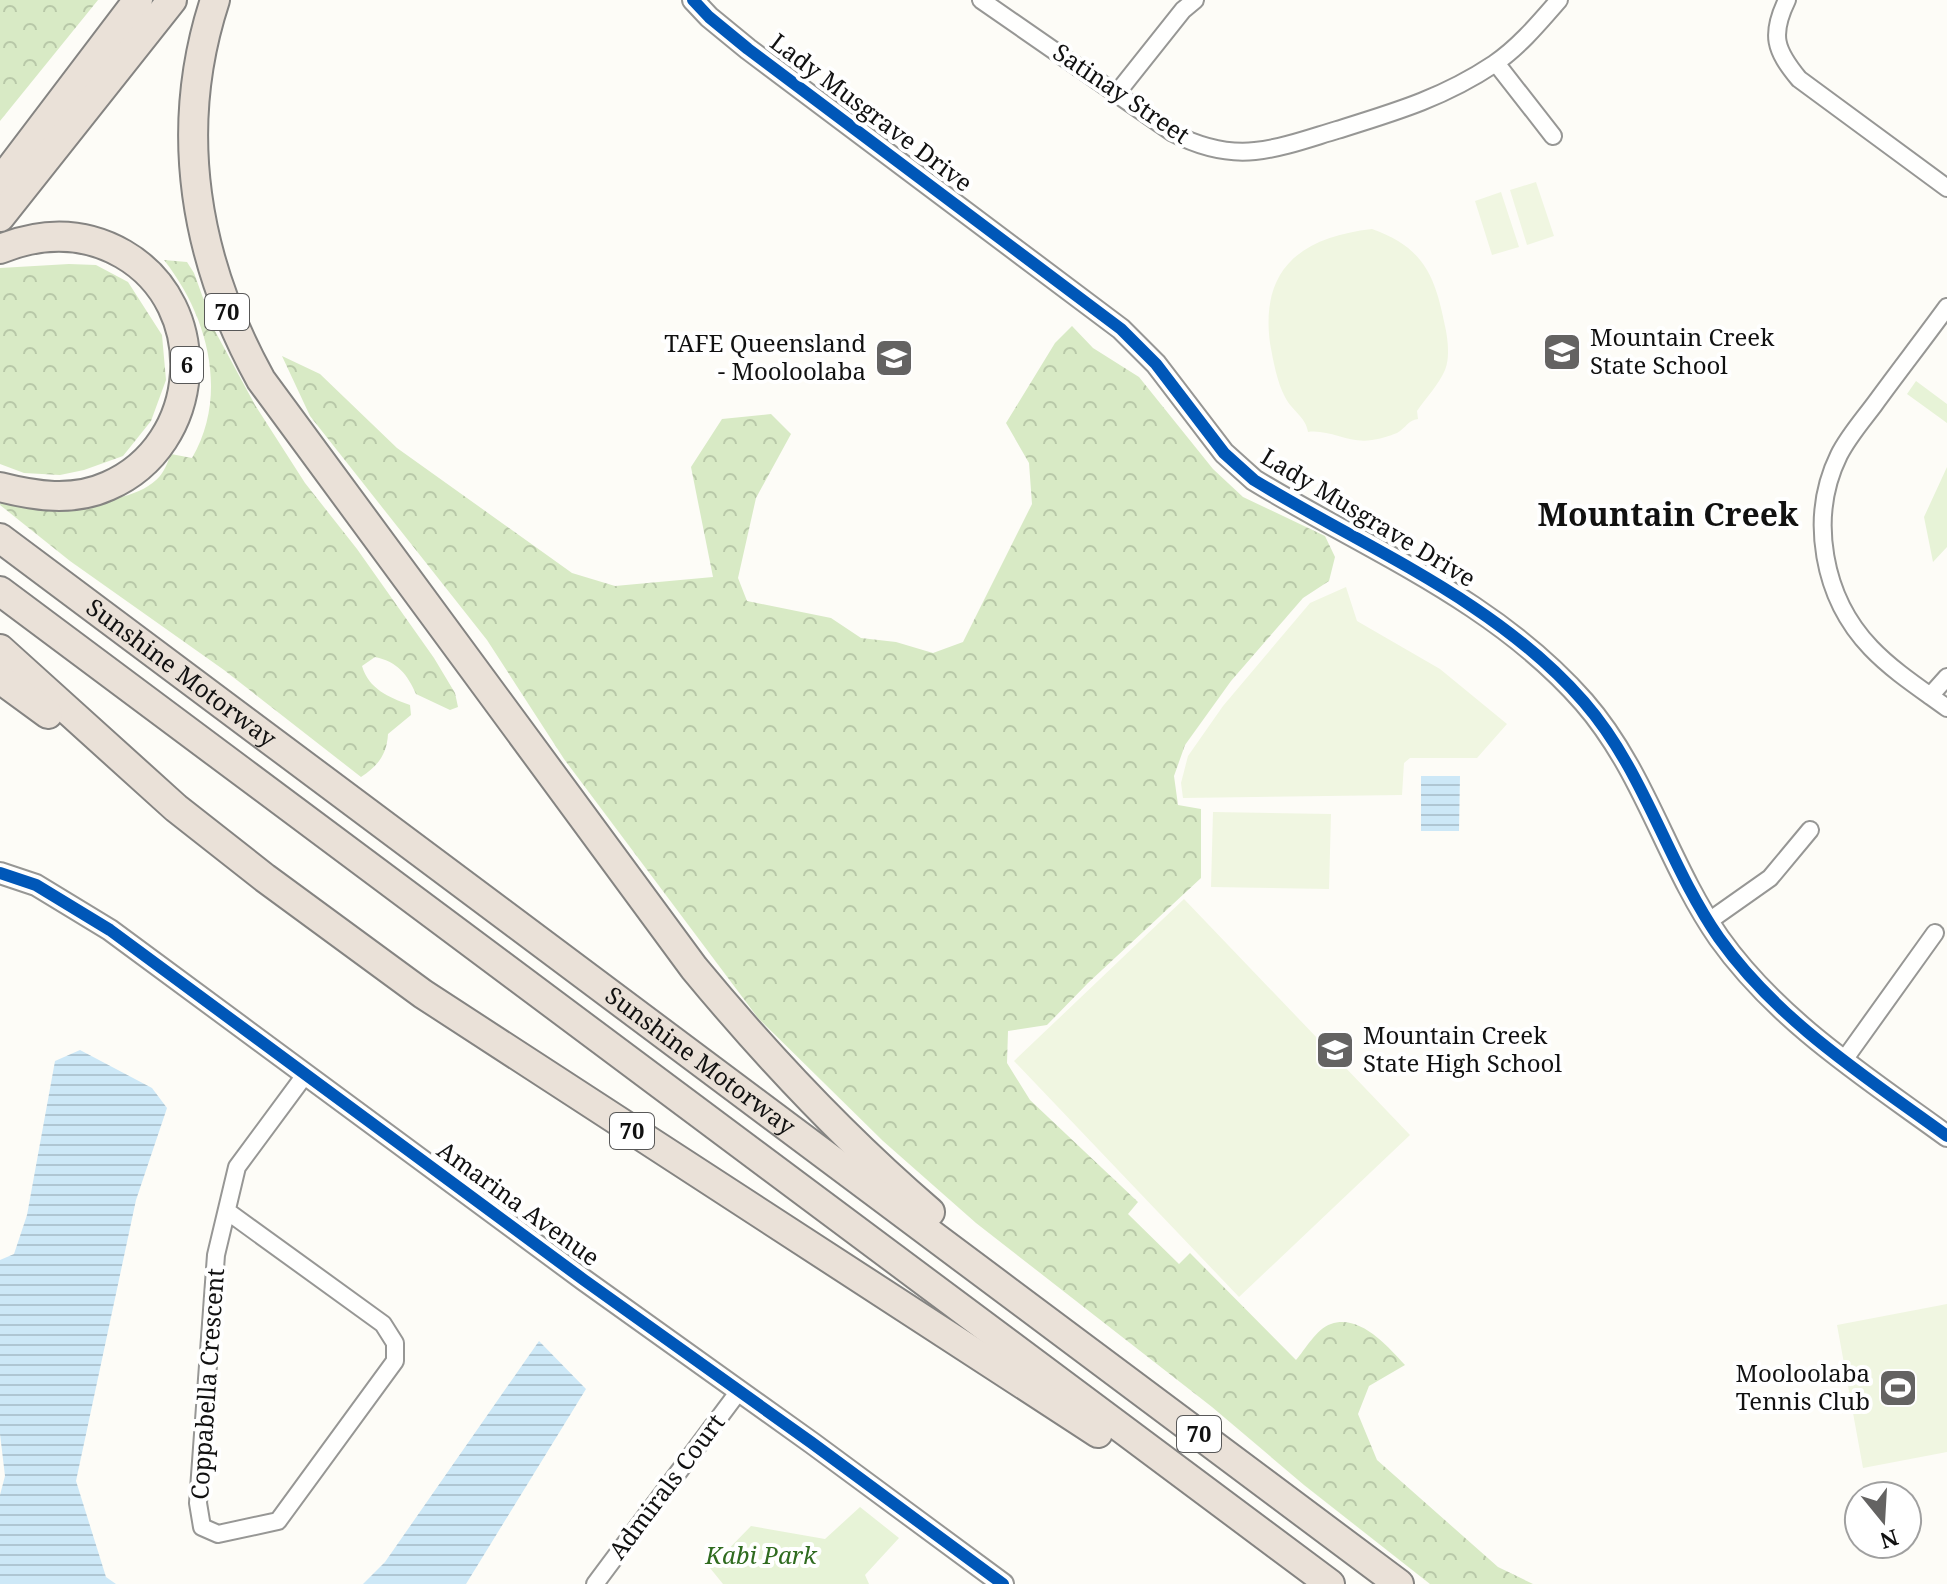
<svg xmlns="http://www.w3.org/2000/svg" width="1947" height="1584" viewBox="0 0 1947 1584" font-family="'Noto Serif',serif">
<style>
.grass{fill:#e7f3d7}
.forest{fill:url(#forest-crowns)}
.pitch{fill:#f0f6e1}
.water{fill:url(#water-rules)}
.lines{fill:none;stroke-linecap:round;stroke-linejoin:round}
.minor-casing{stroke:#979795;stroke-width:20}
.tertiary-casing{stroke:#979795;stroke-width:24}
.motorway-casing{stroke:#858482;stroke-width:32}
.minor{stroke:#fffffe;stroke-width:16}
.tertiary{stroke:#fffffe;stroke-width:20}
.motorway{stroke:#eae1d8;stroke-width:28}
.cycleway-casing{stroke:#fff;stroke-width:17}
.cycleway{stroke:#0057b8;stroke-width:12}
.labels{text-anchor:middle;stroke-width:8;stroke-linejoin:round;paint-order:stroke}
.shield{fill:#fff;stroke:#585858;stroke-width:2}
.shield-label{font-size:22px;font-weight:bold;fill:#111}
.street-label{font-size:24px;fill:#111;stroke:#fff}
.poi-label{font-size:24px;fill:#111;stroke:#fff;text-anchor:start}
.park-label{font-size:24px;font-style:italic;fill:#2f6b1f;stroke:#fff}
.district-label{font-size:32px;font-weight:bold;fill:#111;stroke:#fff}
</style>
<defs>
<pattern id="forest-crowns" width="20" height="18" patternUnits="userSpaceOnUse" patternTransform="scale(2)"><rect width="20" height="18" fill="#d8eac5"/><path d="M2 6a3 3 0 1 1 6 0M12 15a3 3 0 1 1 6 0" fill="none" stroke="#b8c8a8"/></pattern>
<pattern id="water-rules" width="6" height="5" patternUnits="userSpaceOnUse" patternTransform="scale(2)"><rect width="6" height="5" fill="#cde8f7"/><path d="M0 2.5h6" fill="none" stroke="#afc6d3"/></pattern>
</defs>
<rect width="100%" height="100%" fill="#fdfcf7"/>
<path class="grass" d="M1916,381L1947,404V423L1907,394Z
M1947,467V547L1933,562L1924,517Z
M860,1507L899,1538L865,1575L869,1584H723L710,1568L751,1526L825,1539Z"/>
<path class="forest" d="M0,0H98L0,121Z
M164,260L187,262L194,273L215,331L255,405L305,483L357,549L434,658L455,693L458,707L450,710L416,694C407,674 398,662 375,657L362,666C369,689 388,697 410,705L411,715L388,734C387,754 378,766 361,777L224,670L70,561L0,505L2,498C47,499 127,513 160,476C165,470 168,461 171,454L192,458C229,394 208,316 164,260Z
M69,264L96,265L128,282L162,335L166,380L151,421L123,456L84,470L60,475L24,473L0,464V268Z
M1072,326L1093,348L1139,377L1213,469L1243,497L1325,536L1335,557L1329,581L1303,598L1231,681L1185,745L1174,776L1178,805L1201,809V878L1088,983L1047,1025L1008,1031L1007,1063L1030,1100L1138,1202L1128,1214L1179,1264L1190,1253L1296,1360C1305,1350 1316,1329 1331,1324C1360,1314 1387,1346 1405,1365L1369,1386L1358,1414L1377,1460L1498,1567L1533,1584H1430L1304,1485L1212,1407L976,1223L883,1141L758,1018L564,759L487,640L310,416L282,356L320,374L397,448L572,573L615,586L713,577L691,467L722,419L771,414L791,434L756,498L738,578L747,601L831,618L861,638L896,642L933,653L963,642L1032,504L1029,463L1006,423L1055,343Z"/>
<path class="pitch" d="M1536,182L1554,236L1527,245L1510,190Z
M1501,192L1519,247L1492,255L1475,201Z
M1372,229C1423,247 1435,275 1445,326C1448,339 1450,358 1445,370C1439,384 1426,398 1417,411L1418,419C1408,420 1406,428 1397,433C1390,436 1379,439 1372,440C1349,444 1329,429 1308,432C1306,417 1291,410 1285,397C1277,382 1273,360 1270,343C1260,268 1302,237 1372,229Z
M1346,587L1357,621L1440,669L1507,724L1477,758H1410L1404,763L1402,795L1183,798L1181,783L1188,756L1223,706L1310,603Z
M1213,812L1331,814L1329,889L1211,887Z
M1184,899L1410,1135L1239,1297L1014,1061Z
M1947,1304V1452L1863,1468L1837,1325Z"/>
<path class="water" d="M1421,776H1460L1459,831H1421Z
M80,1050L152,1088L167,1108L136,1200L76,1481L106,1577L116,1584H0V1495L5,1476L0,1434V1260L14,1254L27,1215L55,1061Z
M539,1341L586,1389L466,1584H363L385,1562Z"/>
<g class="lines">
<g class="minor-casing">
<path id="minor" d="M981,0L1173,133C1198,146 1226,154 1255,151C1283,148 1310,138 1337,130C1395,112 1443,98 1494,64C1519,47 1539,23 1559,0
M1787,0C1770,35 1775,50 1799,79L1947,188
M1496,63L1553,136
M1117,93L1183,10L1195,0
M1947,307C1923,340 1898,372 1874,405C1862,421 1848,437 1839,455C1808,518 1823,598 1871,648C1893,671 1921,689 1947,708
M1930,696L1947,677
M1709,921L1770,878L1810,830
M1844,1060L1935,933
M227,1211L383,1324L395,1343V1361L278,1521L218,1534L202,1527L198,1503L216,1255L237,1167L305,1075
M595,1584L739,1391"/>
</g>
<g class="tertiary-casing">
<path id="tertiary" d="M693,0L709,17L748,49L1121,329L1156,364L1224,453L1254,480C1367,549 1495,600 1584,702C1645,772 1667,863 1719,938C1778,1021 1866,1077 1947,1136
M0,873L36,885L110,930L584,1280L812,1443L1003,1584"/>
</g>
<g class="motorway-casing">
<g id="motorway">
<path d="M215,0C172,131 195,261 261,380L694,968C766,1055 844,1138 930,1212"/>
<path d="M0,182L138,0"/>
<path d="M0,217L172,0"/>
<path d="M0,249C42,232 83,231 123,254C213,306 203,445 108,486C73,502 35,496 0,487"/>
<path id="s1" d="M0,538L1399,1584"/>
<path d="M0,591L1330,1584"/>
<path d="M0,649L176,808L265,878L423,994L1098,1433"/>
<path d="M0,679L48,714"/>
</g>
</g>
<use href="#minor" class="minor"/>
<use href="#tertiary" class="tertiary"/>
<use href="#motorway" class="motorway"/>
<g class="cycleway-casing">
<path id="cycleway" d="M693,0L709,17L748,49L1121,329L1156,364L1224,453L1254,480C1367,549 1495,600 1584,702C1645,772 1667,863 1719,938C1778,1021 1866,1077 1947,1136
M0,873L36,885L110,930L584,1280L812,1443L1003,1584"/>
</g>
<use href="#cycleway" class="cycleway"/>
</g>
<defs>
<g id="school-square" transform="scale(2)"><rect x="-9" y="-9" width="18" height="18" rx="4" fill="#646362" stroke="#fff"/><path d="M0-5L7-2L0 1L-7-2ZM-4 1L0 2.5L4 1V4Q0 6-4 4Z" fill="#fff"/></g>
<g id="university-square" transform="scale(2)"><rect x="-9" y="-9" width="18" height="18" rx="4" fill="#646362" stroke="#fff"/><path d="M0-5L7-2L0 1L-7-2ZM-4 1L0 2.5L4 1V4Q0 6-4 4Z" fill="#fff"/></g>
<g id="stadium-square" transform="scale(2)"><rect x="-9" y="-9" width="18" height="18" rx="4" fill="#646362" stroke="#fff"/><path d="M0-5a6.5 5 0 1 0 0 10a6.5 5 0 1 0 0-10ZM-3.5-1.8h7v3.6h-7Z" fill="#fff"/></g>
</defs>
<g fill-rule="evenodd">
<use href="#school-square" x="1562" y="352"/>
<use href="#university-square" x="894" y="358"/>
<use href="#school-square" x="1335" y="1050"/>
<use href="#stadium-square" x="1898" y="1388"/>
</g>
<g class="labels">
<g class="shield">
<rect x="205" y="294" width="44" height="36" rx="6"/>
<rect x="171" y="347" width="32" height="36" rx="6"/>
<rect x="610" y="1113" width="44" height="36" rx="6"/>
<rect x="1177" y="1416" width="44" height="36" rx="6"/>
</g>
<g class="shield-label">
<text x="227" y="320">70</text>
<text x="187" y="373">6</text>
<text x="632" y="1139">70</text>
<text x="1199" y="1442">70</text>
</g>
<g class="street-label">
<text transform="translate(1121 94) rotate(34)" y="8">Satinay Street</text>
<text transform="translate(871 113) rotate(37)" y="8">Lady Musgrave Drive</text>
<text transform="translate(1368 518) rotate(31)" y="8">Lady Musgrave Drive</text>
<text dy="8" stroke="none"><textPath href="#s1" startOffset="226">Sunshine Motorway</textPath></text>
<text dy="8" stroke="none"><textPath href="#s1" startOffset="874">Sunshine Motorway</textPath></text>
<text transform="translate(518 1204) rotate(36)" y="8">Amarina Avenue</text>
<text transform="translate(208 1384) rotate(-86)" y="8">Coppabella Crescent</text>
<text transform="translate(667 1487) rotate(-53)" y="8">Admirals Court</text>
</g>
<g class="poi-label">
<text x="1590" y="346">Mountain Creek<tspan x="1590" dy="28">State School</tspan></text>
<text x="866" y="352" text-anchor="end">TAFE Queensland<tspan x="866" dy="28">- Mooloolaba</tspan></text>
<text x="1363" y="1044">Mountain Creek<tspan x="1363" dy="28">State High School</tspan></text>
<text x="1870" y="1382" text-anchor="end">Mooloolaba<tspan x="1870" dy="28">Tennis Club</tspan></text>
</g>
<g class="park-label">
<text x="761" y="1564">Kabi Park</text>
</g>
<g class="district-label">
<text x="1668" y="526">Mountain Creek</text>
</g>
</g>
<g transform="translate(1883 1520) rotate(162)"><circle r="38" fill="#ffffff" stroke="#a0a0a0" stroke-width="2"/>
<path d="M0-6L14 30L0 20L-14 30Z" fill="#646362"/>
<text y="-12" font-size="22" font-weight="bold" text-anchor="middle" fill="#111111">N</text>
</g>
</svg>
